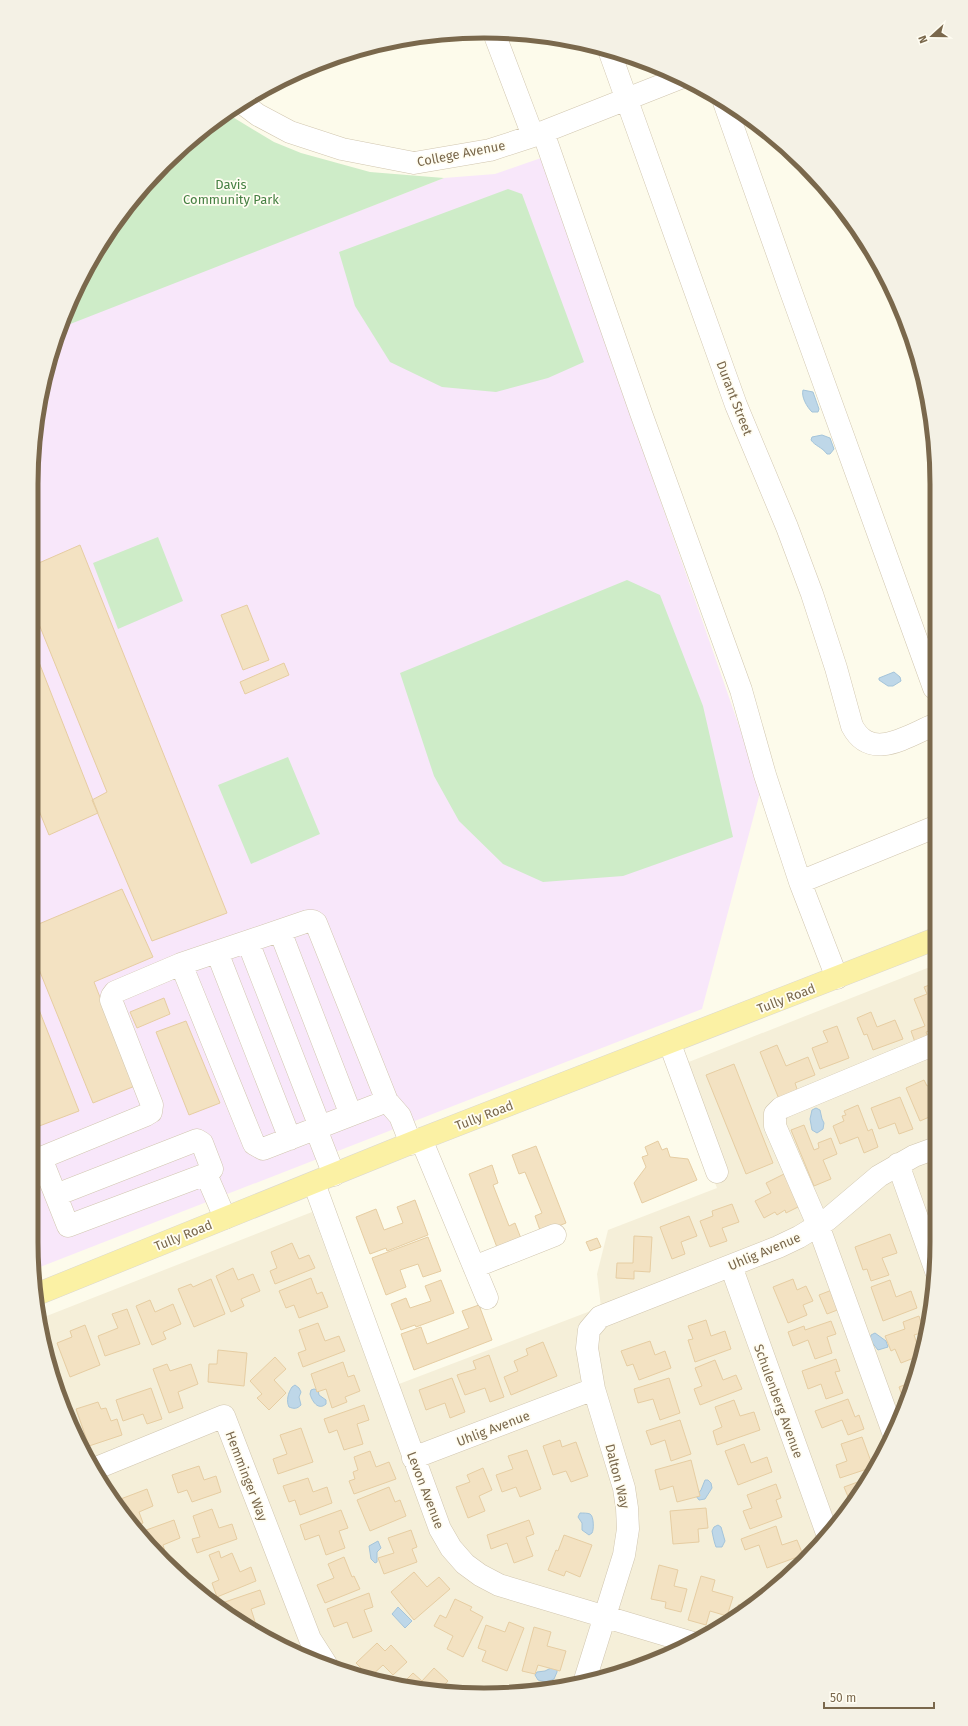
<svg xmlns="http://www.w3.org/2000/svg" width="968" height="1726" viewBox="0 0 968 1726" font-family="'Fira Sans',sans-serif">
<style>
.residential{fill:#f5efd9}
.education{fill:#f8e7fa}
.green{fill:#ceecc8}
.water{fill:#bed7e8;stroke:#a4c4da}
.building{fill:#f3e2c2;stroke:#e6cda2}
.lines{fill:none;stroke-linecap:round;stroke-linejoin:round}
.minor-casing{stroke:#d1c6af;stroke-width:23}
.major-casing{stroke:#dcd8d0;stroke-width:23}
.minor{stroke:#fff;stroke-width:22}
.major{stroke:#fbf1a4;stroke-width:22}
.labels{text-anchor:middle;stroke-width:3.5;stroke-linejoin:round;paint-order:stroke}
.street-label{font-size:13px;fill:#7a684c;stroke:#fffdf2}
.park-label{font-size:13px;fill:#468043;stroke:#fffdf2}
.rim{fill:none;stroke:#7a684c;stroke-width:5}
</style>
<rect width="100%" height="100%" fill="#fdfbeb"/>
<path class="residential" d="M935,965L936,1271L913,1387L876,1469L825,1541L783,1583L711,1634L657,1661L573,1686L513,1694L425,1691L367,1680L284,1648L232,1619L164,1562L124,1518L78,1443L55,1387L39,1319L312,1212L378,1392L601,1307L597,1274L608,1230L717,1188L671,1069Z"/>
<path class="education" d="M541,158L761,789L702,1009L35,1269L32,455L55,339L61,326L444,178L495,174Z"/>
<path class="green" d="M226,113L274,142L301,153L370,172L444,178L60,328L92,257L144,185L208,124Z
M508,189L522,194L584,362L548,378L496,392L442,387L390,362L355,306L339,252Z
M158,537L183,601L118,629L93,563Z
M627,580L660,595L703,706L733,837L623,876L543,882L503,864L459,821L434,776L400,673Z
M288,757L320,834L251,864L218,785Z"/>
<path class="water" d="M803,390L813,392L819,409L818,412H812C807,407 801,397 803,390Z
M822,435L830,438L834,449L830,454H827C822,447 815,446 811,440L812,437Z
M894,672L900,677L901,681L893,686H888L879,680V678Z
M816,1108L820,1110L822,1119L824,1123L823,1129L817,1133L812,1130L810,1119L812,1110Z
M875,1333L886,1341L888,1347L878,1350L870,1340L871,1335Z
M295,1385L299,1388L301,1392L299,1397L301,1405C297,1409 294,1409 289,1407C286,1401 288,1393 292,1387Z
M314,1389L318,1390L319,1395L326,1400V1404C318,1411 312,1401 310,1394L311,1390Z
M705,1480H708L711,1483L712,1488L705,1499L699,1500L696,1496L701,1490Z
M580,1513C583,1513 588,1513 590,1514C594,1516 594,1530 592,1533L589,1535L582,1530V1523L578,1517Z
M718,1525L721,1527L725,1541L722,1547H716C714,1542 713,1536 712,1531L714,1527Z
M378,1541L381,1548L377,1552V1562L375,1563L371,1559L369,1546Z
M398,1607L412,1621L405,1628L392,1614Z
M551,1668L557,1669V1672L554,1679L546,1682L538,1680L535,1675L537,1672L545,1671Z"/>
<path class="building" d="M80,545L227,913L152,941L92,800L107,792L32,607V566Z
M247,605L269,660L243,670L221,615Z
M33,647L98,813L49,835L33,796Z
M284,663L289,675L245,694L240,682Z
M122,889L153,957L94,982L135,1086L93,1103L34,957V926Z
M935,983V1029L926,1032L929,1040L916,1045L911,1031L925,1026L914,999L927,994L924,987Z
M34,997L79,1111L34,1128Z
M164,998L170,1014L137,1028L130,1012Z
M871,1012L877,1027L895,1020L903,1039L873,1050L867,1034L864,1035L857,1018Z
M186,1021L220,1103L189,1115L156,1032Z
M837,1026L849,1058L820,1069L812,1048L828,1042L823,1031Z
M777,1045L786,1066L808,1057L815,1075L795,1083L798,1092L779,1099L760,1052Z
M734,1064L773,1163L746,1174L706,1075Z
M924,1080L927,1086L935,1083L936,1118L934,1115L920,1121L906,1088Z
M900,1097L913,1129L899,1134L895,1123L879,1129L871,1108Z
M858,1105L868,1131L872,1129L878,1147L864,1153L858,1137L840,1144L833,1126L844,1121L842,1116L846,1115L844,1111Z
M804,1125L814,1150L819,1148L818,1143L831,1138L837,1154L823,1160L831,1179L814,1186L791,1130Z
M658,1141L662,1150L667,1148L670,1157L688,1159L697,1180L642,1203L634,1183L646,1167L642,1157L648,1155L645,1147Z
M536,1146L566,1223L541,1233L535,1216L542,1213L525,1172L519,1174L512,1155Z
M492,1165L498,1183L493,1185L509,1226L515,1223L522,1241L498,1250L469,1174Z
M784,1174L800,1206L786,1213L785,1210L777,1215L775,1212L764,1218L755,1201L771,1193L766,1183Z
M415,1200L428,1235L387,1251L386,1248L370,1254L356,1217L376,1209L384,1230L403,1223L397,1207Z
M732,1204L739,1222L722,1228L727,1241L710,1247L700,1221L713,1216L712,1211Z
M689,1216L697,1236L681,1242L685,1254L672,1259L660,1227Z
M890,1234L897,1253L882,1258L889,1275L871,1281L867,1269L863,1270L855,1247Z
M634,1236L652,1237L650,1272L634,1271V1279L616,1278L617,1263H633Z
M428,1237L441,1271L423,1277L418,1264L400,1270L406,1287L386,1295L372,1258Z
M597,1238L601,1247L590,1251L586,1242Z
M292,1243L299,1259L309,1255L315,1268L275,1284L270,1271L277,1268L271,1252Z
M233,1268L238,1280L253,1274L260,1291L241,1299L244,1306L231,1312L216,1276Z
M311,1278L317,1294L322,1292L328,1307L299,1318L294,1305L286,1308L279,1291Z
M211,1279L225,1314L194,1327L178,1289L191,1284L193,1287Z
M793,1279L797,1290L806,1286L813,1301L803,1305L807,1315L788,1323L773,1287Z
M441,1280L454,1313L416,1327L415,1325L401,1330L391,1304L406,1298L410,1308L431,1301L425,1286Z
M890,1280L896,1297L911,1291L917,1308L883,1321L871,1287Z
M832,1290L840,1309L827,1314L819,1295Z
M150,1300L155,1312L173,1304L181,1324L163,1332L166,1339L152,1345L136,1306Z
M479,1305L492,1340L414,1370L401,1334L421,1327L427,1344L469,1328L462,1311Z
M127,1309L140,1344L105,1356L98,1336L118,1328L112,1314Z
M919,1316L924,1332L914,1335L920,1352L919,1356L901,1363L895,1349L891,1351L885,1336L905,1329L903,1322Z
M706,1320L711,1336L725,1331L731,1349L695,1362L688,1340L693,1339L688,1326Z
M831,1321L836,1334L827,1337L832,1353L815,1359L808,1340L793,1346L788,1332L804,1326L805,1330Z
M318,1323L325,1341L339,1336L345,1351L303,1367L298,1353L306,1350L299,1330Z
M85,1325L100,1365L70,1377L57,1343L72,1337L70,1331Z
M650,1341L655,1355L665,1351L671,1368L639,1380L633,1364L627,1366L621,1351Z
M543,1342L557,1376L511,1395L504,1377L518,1371L514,1361L528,1355L526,1349Z
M218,1350L247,1353L244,1386L208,1382L209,1364H217Z
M489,1355L504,1397L490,1402L485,1388L465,1395L457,1375L476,1369L473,1361Z
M275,1357L286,1369L274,1380L286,1393L269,1410L257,1398L262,1394L250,1381Z
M836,1359L840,1371L835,1372L843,1393L826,1399L821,1384L808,1389L802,1371Z
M715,1360L723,1380L736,1375L742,1389L700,1405L694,1389L702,1386L695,1368Z
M343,1362L348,1377L354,1375L360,1391L345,1397L347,1402L332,1408L326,1389L317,1392L311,1374Z
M167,1364L170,1371L191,1364L198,1384L178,1392L183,1408L169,1413L153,1369Z
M452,1378L465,1412L450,1418L445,1403L426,1410L419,1390Z
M669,1378L680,1413L660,1420L653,1399L638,1403L634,1389Z
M914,1381L913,1387L905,1404L899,1387Z
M151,1388L162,1419L147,1424L143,1414L123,1421L116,1400Z
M848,1399L855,1417L859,1415L864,1429L848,1435L842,1420L822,1428L815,1411Z
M734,1400L740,1416L754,1412L760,1430L717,1445L713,1431L722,1427L715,1407Z
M98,1402L101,1409L106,1408L111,1421L117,1419L122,1435L89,1446L76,1409Z
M364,1405L369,1420L357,1424L363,1444L344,1450L337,1430L329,1433L324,1419Z
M680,1420L691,1454L671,1461L665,1440L651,1445L646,1431Z
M301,1428L313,1462L278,1474L273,1459L287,1454L280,1435Z
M862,1437L873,1467L840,1478L836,1465L847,1461L841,1444Z
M560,1440L562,1447L576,1442L588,1476L571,1482L566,1471L553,1475L543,1446Z
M744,1444L751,1463L767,1457L772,1472L738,1485L725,1451Z
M527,1450L541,1489L520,1497L516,1487L502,1492L496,1475L513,1469L508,1456Z
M370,1451L376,1467L389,1462L396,1479L354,1494L349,1481L355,1479L353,1472L358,1470L354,1457Z
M691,1460L700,1496L677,1502L673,1486L660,1490L655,1470Z
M199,1466L204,1480L216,1476L221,1492L192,1502L187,1490L178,1493L172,1475Z
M483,1468L492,1490L479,1496L485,1511L468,1518L456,1487L470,1482L467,1475Z
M308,1478L313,1492L327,1487L332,1503L300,1515L295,1500L289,1502L283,1486Z
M866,1479L867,1481L851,1504L844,1487Z
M776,1484L781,1498L776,1500L782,1517L750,1529L743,1511L752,1508L747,1495Z
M389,1487L395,1502L400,1500L406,1516L370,1531L357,1500Z
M147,1489L153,1506L139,1512L143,1523L133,1527L123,1516L118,1500Z
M706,1508L708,1528L698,1529L699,1542L673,1544L670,1511Z
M212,1509L219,1528L232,1524L237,1539L197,1553L192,1539L200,1537L193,1516Z
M341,1510L348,1528L339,1531L345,1548L326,1555L319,1535L305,1540L300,1525Z
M174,1520L180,1538L163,1545L168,1561L164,1563L138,1533Z
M529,1520L534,1534L526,1537L533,1556L514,1563L507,1543L491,1549L487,1535Z
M776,1526L782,1545L797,1540L803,1555L767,1568L759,1545L745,1550L741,1539Z
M411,1530L417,1547L412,1549L417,1562L384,1574L378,1558L394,1553L388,1538Z
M564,1535L592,1545L580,1577L566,1571L564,1576L548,1570L556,1550L558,1551Z
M219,1551L221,1558L232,1553L240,1572L251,1567L256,1581L217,1597L212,1583L219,1580L209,1555Z
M344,1557L352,1577L354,1576L360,1589L325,1603L317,1585L334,1578L328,1564Z
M659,1565L678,1570L674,1586L687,1589L681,1612L665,1608L666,1602L651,1599Z
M414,1572L427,1587L439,1577L450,1589L414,1620L391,1592Z
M701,1576L715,1580L712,1591L733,1597L727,1616L710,1611L706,1625L688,1620Z
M260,1590L265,1604L251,1609L257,1628L252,1630L232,1619L220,1609L219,1604Z
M369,1593L373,1607L364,1610L372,1631L353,1638L347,1622L334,1627L327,1609Z
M455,1599L472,1607L470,1610L483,1617L463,1657L447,1649L453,1636L434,1626L440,1615L446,1618Z
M753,1604L739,1614L738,1605Z
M509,1622L524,1628L507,1671L482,1661L486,1651L478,1648L486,1625L505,1632Z
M534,1627L551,1632L547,1646L566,1651L560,1671L538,1665L535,1674L522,1671Z
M268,1630L272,1642L259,1634Z
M377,1643L385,1651L391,1645L407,1662L393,1675L383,1665L370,1677L356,1663Z
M434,1668L448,1681L438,1692L425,1691L400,1686L413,1673L422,1681Z
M470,1686L499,1694L468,1693Z"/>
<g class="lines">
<g class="minor-casing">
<path id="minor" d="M494,33L533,136
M609,50L736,405L787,527L812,594L836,668L852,726C871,762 907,736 934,725
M724,102L790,289L934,688
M242,103L258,115L290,132L342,149L414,163L490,150L533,136L680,78
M543,132L641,413L741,690L765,775L800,882L837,978
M800,882L935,827
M280,931L351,1115
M248,942L320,1127
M217,952L290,1139
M670,1044L717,1172
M387,1101L400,1116L411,1144
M316,1129L334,1175
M421,1139L487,1298
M41,1158L146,1115L151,1112L152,1105L111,1000L112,996L115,992L181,964L308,921H313L316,923L387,1101L263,1149L254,1144L181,964
M34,1161L41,1158L68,1226L209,1173L212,1169L202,1143L197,1140L56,1195
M898,1164L936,1271
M206,1174L225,1218
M314,1183L440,1529L451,1548L465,1564L480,1575L499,1585L693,1643
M731,1266L828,1536
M474,1267L555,1235
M893,1432L818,1225L775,1126V1114L781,1108L935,1044
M413,1458L594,1389
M94,1469L224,1416L310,1639L326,1664
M584,1683L624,1555L628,1529L627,1508L624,1488L594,1389L587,1348L589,1330L600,1317L778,1247L799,1237L827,1220L879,1176L914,1156L936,1148"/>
</g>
<g class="major-casing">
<path id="major" d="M35,1295L421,1139L935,939"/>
</g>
<use href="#minor" class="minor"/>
<use href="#major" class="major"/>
</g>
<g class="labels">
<g class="street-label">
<text transform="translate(461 153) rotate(-11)" y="5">College Avenue</text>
<text transform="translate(735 398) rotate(69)" y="5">Durant Street</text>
<text transform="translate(786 998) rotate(-21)" y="5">Tully Road</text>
<text transform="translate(484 1115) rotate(-21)" y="5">Tully Road</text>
<text transform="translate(183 1235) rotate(-22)" y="5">Tully Road</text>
<text transform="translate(764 1251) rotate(-23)" y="5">Uhlig Avenue</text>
<text transform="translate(779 1401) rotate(70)" y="5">Schulenberg Avenue</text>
<text transform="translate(493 1428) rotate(-21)" y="5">Uhlig Avenue</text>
<text transform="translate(247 1476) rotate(69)" y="5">Hemminger Way</text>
<text transform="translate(618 1476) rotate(76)" y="5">Dalton Way</text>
<text transform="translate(426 1490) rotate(69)" y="5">Levon Avenue</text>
</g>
<g class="park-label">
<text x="231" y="189">Davis<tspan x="231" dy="15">Community Park</tspan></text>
</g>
</g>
<path d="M0 0H968V1726H0ZM484 38H484A446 446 0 0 1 930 484V1242A446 446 0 0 1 484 1688H484A446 446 0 0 1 38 1242V484A446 446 0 0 1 484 38Z" fill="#f4f1e5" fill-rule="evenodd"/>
<path class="rim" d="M484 38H484A446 446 0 0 1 930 484V1242A446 446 0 0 1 484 1688H484A446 446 0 0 1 38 1242V484A446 446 0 0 1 484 38Z"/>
<g transform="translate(932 36) rotate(249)" stroke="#fffdf2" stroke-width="3" paint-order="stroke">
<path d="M0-3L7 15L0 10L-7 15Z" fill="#7a684c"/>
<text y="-6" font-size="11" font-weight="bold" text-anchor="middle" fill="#7a684c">N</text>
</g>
<path d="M824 1702v6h110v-6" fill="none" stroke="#7a684c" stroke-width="2"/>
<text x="830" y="1702" font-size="12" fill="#7a684c" stroke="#fffdf2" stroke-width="3" paint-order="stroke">50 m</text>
</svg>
